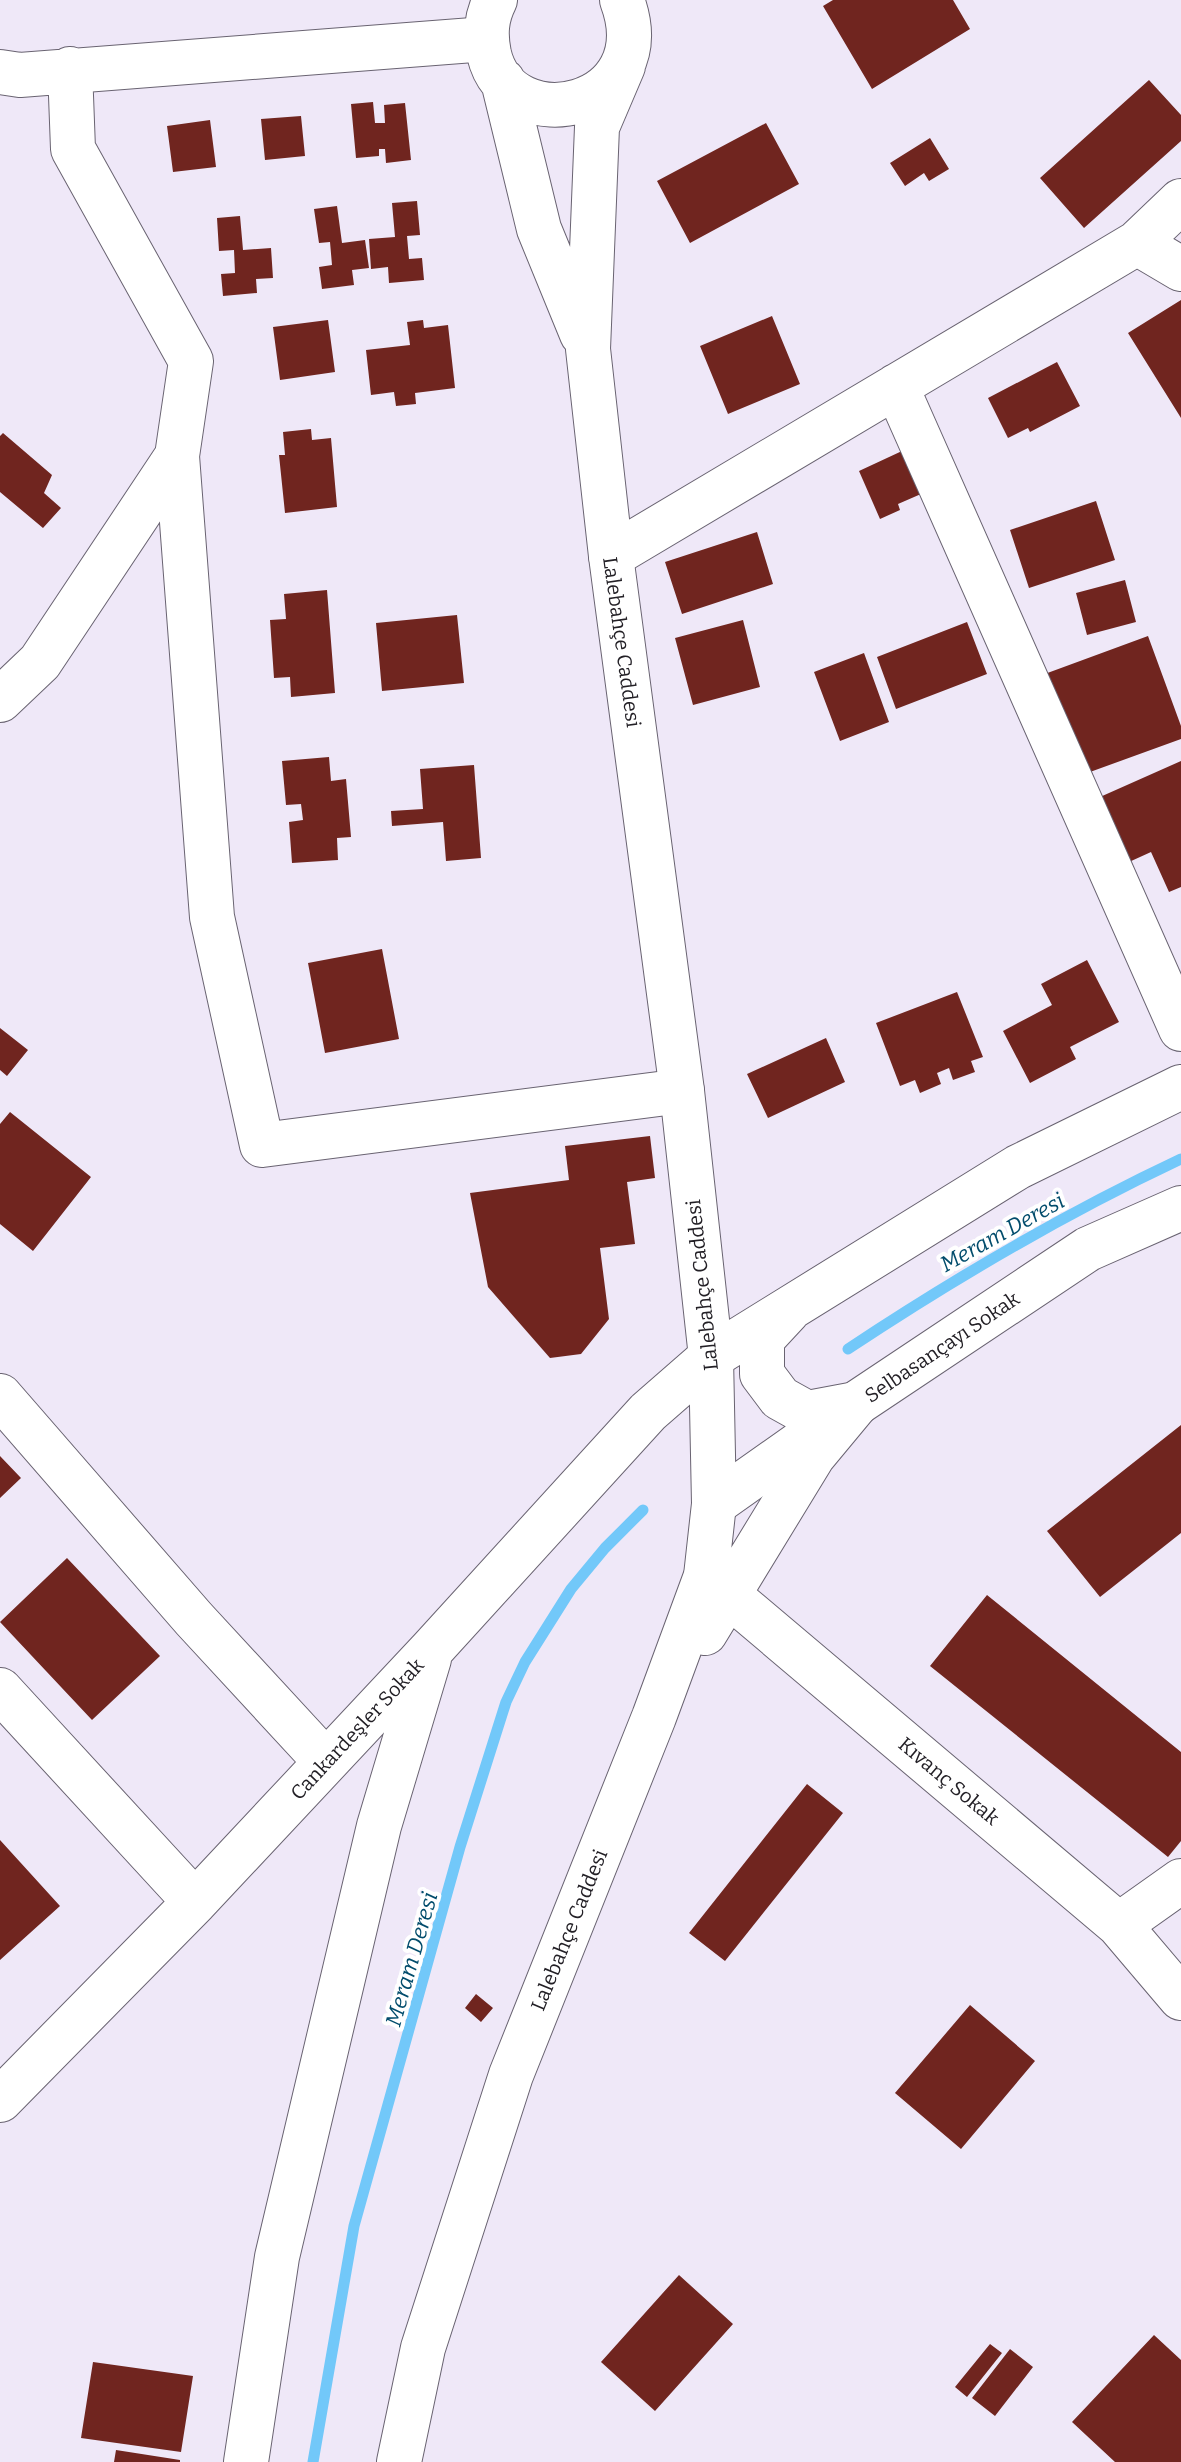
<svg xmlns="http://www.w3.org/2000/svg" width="1181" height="2462" viewBox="0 0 1181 2462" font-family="Bitter,serif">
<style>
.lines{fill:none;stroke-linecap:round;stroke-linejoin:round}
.stream{stroke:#72c8f9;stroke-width:11}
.building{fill:#70251f}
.minor-casing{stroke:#696371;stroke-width:46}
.tertiary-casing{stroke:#696371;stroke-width:46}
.minor{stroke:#fff;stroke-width:44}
.tertiary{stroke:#fff;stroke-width:44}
.labels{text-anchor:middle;stroke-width:8;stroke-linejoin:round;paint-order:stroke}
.street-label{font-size:20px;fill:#232026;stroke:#fff}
.water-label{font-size:22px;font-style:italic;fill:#024c6c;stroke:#fff}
</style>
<rect width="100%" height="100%" fill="#efe8f8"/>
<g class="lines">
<path class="stream" d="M848,1349C955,1278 1064,1214 1181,1159
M313,2462L354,2226L460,1847L506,1702L525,1662L571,1589L605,1548L643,1510"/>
</g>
<path class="building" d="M833,0H953L970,29L872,89L823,6Z
M1149,80L1181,115V141L1084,228L1040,178Z
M373,102L375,123H385L384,105L405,103L411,160L386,163L385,149H379V156L356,158L351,104Z
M301,116L305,156L265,160L261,119Z
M210,120L216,167L173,172L167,126Z
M766,123L799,184L690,243L657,181Z
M930,138L949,169L929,181L924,173L905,186L890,163Z
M417,201L420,235L407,236L409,259L422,258L424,280L389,283L388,267L371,269L369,239L395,237L392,203Z
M337,206L342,243L365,240L369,268L352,270L354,285L322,289L319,267L332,265L330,242L319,243L314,209Z
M240,216L243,250L271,248L273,278L256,279L257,293L223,296L221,274L235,273L234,250L219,251L217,218Z
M1181,300V418L1128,333Z
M772,316L800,384L728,414L700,346Z
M328,320L335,372L280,380L273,327Z
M423,320L424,328L448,325L455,388L415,393L416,404L396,406L394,392L371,395L366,350L410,345L407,322Z
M1057,362L1080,406L1030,432L1028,428L1008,438L988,398Z
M311,429L312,440L331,438L337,507L285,513L279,455H285L283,432Z
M3,433L52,475L44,493L61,508L43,528L0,492V436Z
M902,451L921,494L898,504L900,510L880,519L859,471Z
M1096,501L1115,560L1029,588L1010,530Z
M757,532L773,584L682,614L665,562Z
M1125,580L1136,622L1087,635L1076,593Z
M327,590L335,693L291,697L290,677L274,678L270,620L286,619L284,594Z
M457,615L464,683L382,691L376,623Z
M743,620L760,687L693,705L675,638Z
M967,622L987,674L896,709L877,657Z
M1148,636L1181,726V739L1079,776L1042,675Z
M864,653L889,722L840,741L814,672Z
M329,757L331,781L346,779L351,837L337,838L338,860L292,863L289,822L303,820L301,804L286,805L282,761Z
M1181,761V887L1169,892L1151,852L1129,862L1100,797Z
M474,765L481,858L446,861L443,822L392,826L391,811L423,809L420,769Z
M382,949L399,1039L325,1053L308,963Z
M1087,960L1119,1022L1070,1047L1076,1059L1030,1083L1003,1031L1052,1005L1041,984Z
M957,992L983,1057L971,1061L975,1072L953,1080L949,1068L937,1073L941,1084L920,1093L915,1080L900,1086L876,1023Z
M0,1028L28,1050L7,1076L0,1070Z
M826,1038L845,1082L768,1118L747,1074Z
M10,1112L91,1177L33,1251L0,1224V1124Z
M650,1136L655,1178L627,1182L635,1244L600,1248L609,1319L581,1354L550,1358L488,1287L470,1193L569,1180L565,1146Z
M1181,1425V1533L1100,1597L1047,1531Z
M0,1456L21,1478L0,1498Z
M67,1558L160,1656L92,1720L0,1622Z
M987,1595L1181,1752V1841L1168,1857L930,1666Z
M807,1784L843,1813L725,1961L689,1933Z
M0,1840L60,1906L0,1960Z
M476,1994L493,2008L481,2022L465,2008Z
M970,2005L1035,2061L961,2149L895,2093Z
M679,2275L733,2324L655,2411L601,2362Z
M1154,2335L1181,2360V2462H1115L1072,2422Z
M990,2344L1002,2353L967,2397L955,2387Z
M1010,2349L1033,2367L995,2416L972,2398Z
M93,2362L193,2376L181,2452L81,2438Z
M116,2450L180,2460V2462H114Z"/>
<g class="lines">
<g class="minor-casing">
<path id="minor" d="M0,72L20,75L486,39
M1137,243L1181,201
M896,386L1181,1029
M177,456L212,917L262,1145L682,1091
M611,556L1137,243L1181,269
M0,700L40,662L177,456L191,361L73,149L70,69
M788,1311L762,1339V1374L780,1398L807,1413L855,1404
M0,1396L194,1619L326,1762
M714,1504L857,1403L1088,1249L1181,1208
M706,1576L1119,1925L1181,1998
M0,1690L195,1902
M1119,1925L1181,1881
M0,2100L195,1902L432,1649L648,1412L711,1357L1018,1167L1181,1087
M246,2462L277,2257L379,1826L429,1659"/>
</g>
<g class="tertiary-casing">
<path id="tertiary" d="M495,0C486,18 485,34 489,54C509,142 663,110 622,0
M503,81L539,229L582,334
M705,1633L813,1456L857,1403
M399,2462L423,2348L511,2075L654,1717L706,1576L714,1504L711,1357L682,1091L611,556L588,349L597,127L623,66"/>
</g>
<use href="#minor" class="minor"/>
<use href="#tertiary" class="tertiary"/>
</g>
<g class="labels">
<g class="street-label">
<text transform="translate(622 642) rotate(82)" y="7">Lalebahçe Caddesi</text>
<text transform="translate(702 1285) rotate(-96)" y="7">Lalebahçe Caddesi</text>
<text transform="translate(942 1347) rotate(-34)" y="7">Selbasançayı Sokak</text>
<text transform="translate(357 1729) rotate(-47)" y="7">Cankardeşler Sokak</text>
<text transform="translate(949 1781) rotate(40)" y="7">Kıvanç Sokak</text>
<text transform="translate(569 1930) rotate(-68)" y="7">Lalebahçe Caddesi</text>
</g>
<g class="water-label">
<text transform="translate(1002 1232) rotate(-29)" y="8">Meram Deresi</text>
<text transform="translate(411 1959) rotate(-74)" y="8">Meram Deresi</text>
</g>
</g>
</svg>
